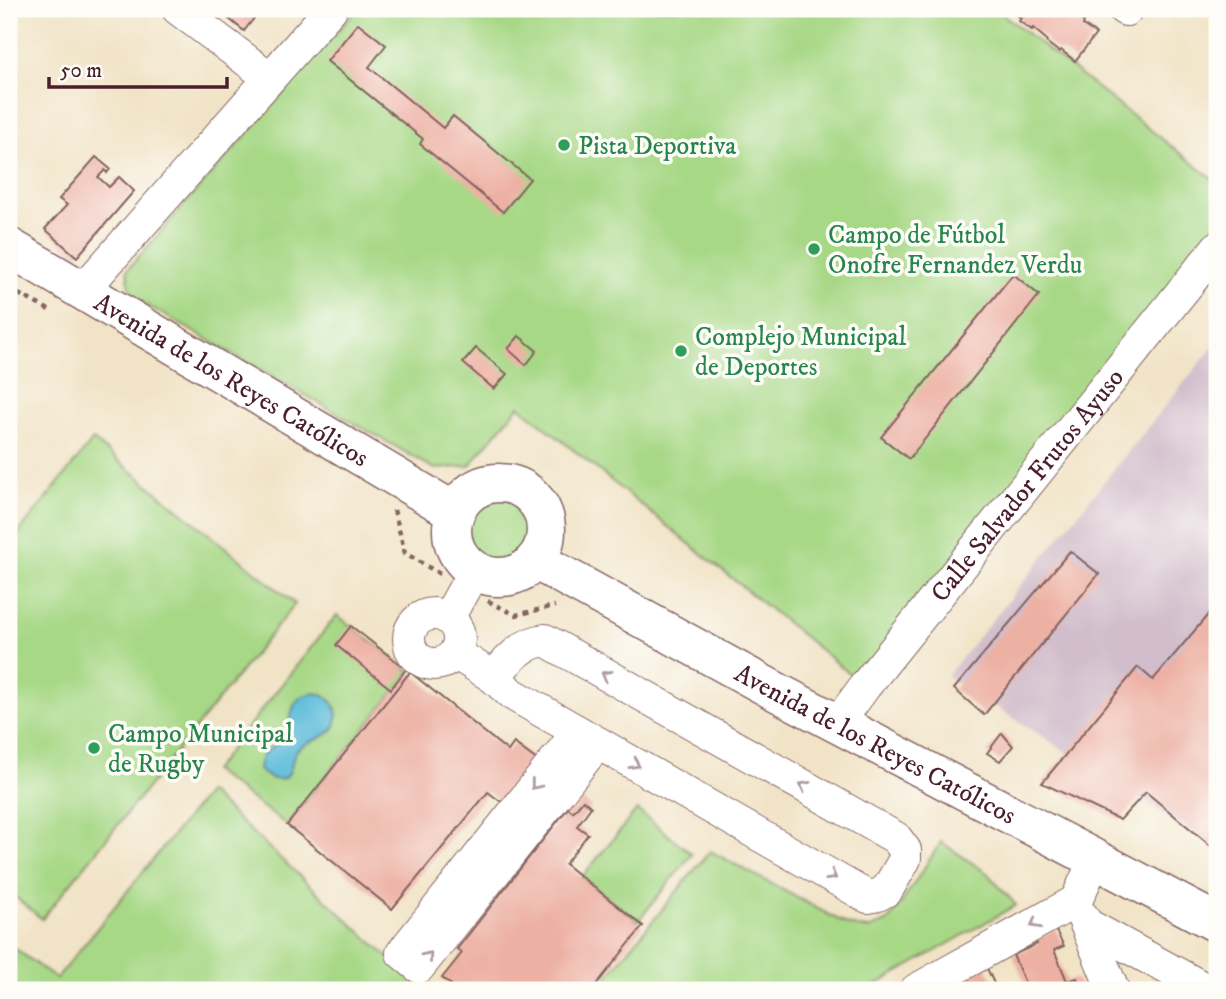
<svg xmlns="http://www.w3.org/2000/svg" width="1226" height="999" viewBox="0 0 1226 999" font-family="'IM FELL DW Pica',serif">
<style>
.industrial{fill:#d1bdcb}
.green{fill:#a7d886;stroke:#787c58;stroke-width:2}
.water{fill:#5abbd9;stroke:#526d82;stroke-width:2}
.building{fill:#edb1a4}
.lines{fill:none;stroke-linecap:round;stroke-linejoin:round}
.minor-casing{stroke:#846461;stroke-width:34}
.major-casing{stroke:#846461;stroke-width:41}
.path{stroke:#846461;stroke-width:4.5;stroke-dasharray:5 5;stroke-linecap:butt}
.minor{stroke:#fff;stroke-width:32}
.major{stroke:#fff;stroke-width:38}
.oneway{stroke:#ae9aa0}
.leisure-dot{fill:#2e9e5b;stroke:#fdfcf7;stroke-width:2.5}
.labels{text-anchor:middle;stroke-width:7;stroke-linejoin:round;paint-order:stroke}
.leisure-label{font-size:26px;fill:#27864d;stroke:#fdfcf7;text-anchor:start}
.street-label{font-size:26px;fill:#4a1f2b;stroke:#fdfcf7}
</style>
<rect width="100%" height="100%" fill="#fdfcf7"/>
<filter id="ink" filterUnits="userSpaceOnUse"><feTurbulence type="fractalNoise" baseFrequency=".0143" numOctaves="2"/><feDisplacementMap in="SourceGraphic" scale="14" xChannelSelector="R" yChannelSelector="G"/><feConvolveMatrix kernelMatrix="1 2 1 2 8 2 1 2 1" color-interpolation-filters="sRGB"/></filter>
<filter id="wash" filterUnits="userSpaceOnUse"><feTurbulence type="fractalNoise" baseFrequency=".00686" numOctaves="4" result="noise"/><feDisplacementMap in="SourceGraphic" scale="28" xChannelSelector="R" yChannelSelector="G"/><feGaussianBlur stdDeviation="1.57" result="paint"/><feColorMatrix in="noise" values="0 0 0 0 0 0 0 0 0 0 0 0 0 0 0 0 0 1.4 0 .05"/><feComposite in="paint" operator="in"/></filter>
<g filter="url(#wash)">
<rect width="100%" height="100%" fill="#f1e3c6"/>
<path class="industrial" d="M1217,342V847L947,676Z"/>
<path class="green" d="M357,9H996L1217,182V248L865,686L519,406L469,466L435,469L131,296L127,270Z
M93,440L295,604L42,919L9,892V545Z
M456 530a42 42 0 1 1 84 0a42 42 0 1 1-84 0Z
M337,615L410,672L287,825L213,771Z
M208,792L424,990H9V944L56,979Z
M637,810L692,854L638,921L582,877Z
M941,842L987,873L1016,905L867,990H596L710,851L848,925L868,929L887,922L895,913Z"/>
<path class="water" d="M317,693C326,697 334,700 336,710C342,739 312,736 298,749C289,757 295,772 284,778C274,782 266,777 259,770C261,746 272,752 284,737C293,726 288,712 297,701C302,695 309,694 317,693Z"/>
<g id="blocks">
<path class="building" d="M203,9H261L244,31L217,9L212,16Z
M1009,9H1063L1069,13L1070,12L1084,22L1083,25L1096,34L1075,61L1061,50L1059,52L1046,42L1047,40L1033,28L1032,30L1019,21L1021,18Z
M358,23L386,45L369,67L443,128L453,116L530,179L503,212L420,144L423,139L327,61Z
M96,157L110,169L107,173L105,170L98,177L109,187L119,177L134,191L77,257L45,229L67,205L59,199Z
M1013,274L1039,295L909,459L881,437Z
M519,336L537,351L526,365L508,349Z
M476,348L507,374L494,389L463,363Z
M1070,551L1099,574L984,715L954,689Z
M1217,604V851L1146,792L1120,820L1042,783L1138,667L1153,680Z
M351,626L406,669L391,689L336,645Z
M410,672L508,751L514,743L538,761L504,804L488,792L392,909L287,825Z
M1002,733L1013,746L1000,761L987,753Z
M583,800L591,807L577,826L588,834L565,864L643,926L592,990H458L442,978L462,953L457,949L568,808L573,812Z
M1055,929L1064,946L1054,950L1067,981L1077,978L1082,990H1028L1013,955L1037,944L1035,940Z
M986,966L997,990H941Z"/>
</g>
</g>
<g filter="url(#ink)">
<use href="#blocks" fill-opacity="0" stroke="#846461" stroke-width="2"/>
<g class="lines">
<g class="minor-casing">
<g id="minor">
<path d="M178,9L270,78"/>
<path d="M1124,9L1126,10"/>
<path d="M83,290L331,9"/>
<circle cx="434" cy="639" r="25"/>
<path d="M448,618L474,571"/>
<path d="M455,653L493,677L512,694L868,897L878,895L887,890L905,859V850L896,838L545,640C521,643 508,661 493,677"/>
<path id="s1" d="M838,723L865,686L1217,248"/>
<path d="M578,732L402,953L419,967L598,743"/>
<path d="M1083,917L1113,990"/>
<path d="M1086,924L1207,990"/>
<path d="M916,990L1076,901L1095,859"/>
</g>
</g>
<g class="major-casing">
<g id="major">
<path id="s2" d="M9,247L455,512"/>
<circle cx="499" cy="530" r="47"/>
<path id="s3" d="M535,560L775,691L1217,923"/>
</g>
</g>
<path class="path" d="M9,289L51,311
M394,510L405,553L443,576
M488,601L516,615L555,606"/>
<use href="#minor" class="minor"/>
<use href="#major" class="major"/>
</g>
<defs><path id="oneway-chevron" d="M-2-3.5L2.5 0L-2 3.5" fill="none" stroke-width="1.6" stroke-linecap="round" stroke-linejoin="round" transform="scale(1.75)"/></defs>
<g class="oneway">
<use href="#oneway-chevron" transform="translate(606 675) rotate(-151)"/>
<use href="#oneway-chevron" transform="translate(635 764) rotate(30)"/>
<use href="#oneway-chevron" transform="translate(535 785) rotate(128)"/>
<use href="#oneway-chevron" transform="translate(804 786) rotate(-151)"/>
<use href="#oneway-chevron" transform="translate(832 876) rotate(30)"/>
<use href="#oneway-chevron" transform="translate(1035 924) rotate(151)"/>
<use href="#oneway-chevron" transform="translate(428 956) rotate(-51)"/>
</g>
</g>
<g class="leisure-dot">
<circle cx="564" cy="145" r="7"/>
<circle cx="814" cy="249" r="7"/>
<circle cx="681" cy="351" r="7"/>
<circle cx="94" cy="748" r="7"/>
</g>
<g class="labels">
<g class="leisure-label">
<text x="578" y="154">Pista Deportiva</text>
<text x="828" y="243">Campo de Fútbol<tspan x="828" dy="30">Onofre Fernandez Verdu</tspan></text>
<text x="695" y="345">Complejo Municipal<tspan x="695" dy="30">de Deportes</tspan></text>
<text x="108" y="742">Campo Municipal<tspan x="108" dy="30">de Rugby</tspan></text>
</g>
<g class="street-label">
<text dy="9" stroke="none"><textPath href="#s2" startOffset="259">Avenida de los Reyes Católicos</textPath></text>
<text dy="9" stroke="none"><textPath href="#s1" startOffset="304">Calle Salvador Frutos Ayuso</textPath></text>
<text dy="9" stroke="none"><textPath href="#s3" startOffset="387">Avenida de los Reyes Católicos</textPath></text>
</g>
</g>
<rect width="1226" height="999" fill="none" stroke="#fdfcf7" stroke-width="35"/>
<path d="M49 77v10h178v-10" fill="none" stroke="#4a1f2b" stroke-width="3.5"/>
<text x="60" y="77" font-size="21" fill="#4a1f2b" stroke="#fdfcf7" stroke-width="5" paint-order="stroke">50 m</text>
</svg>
